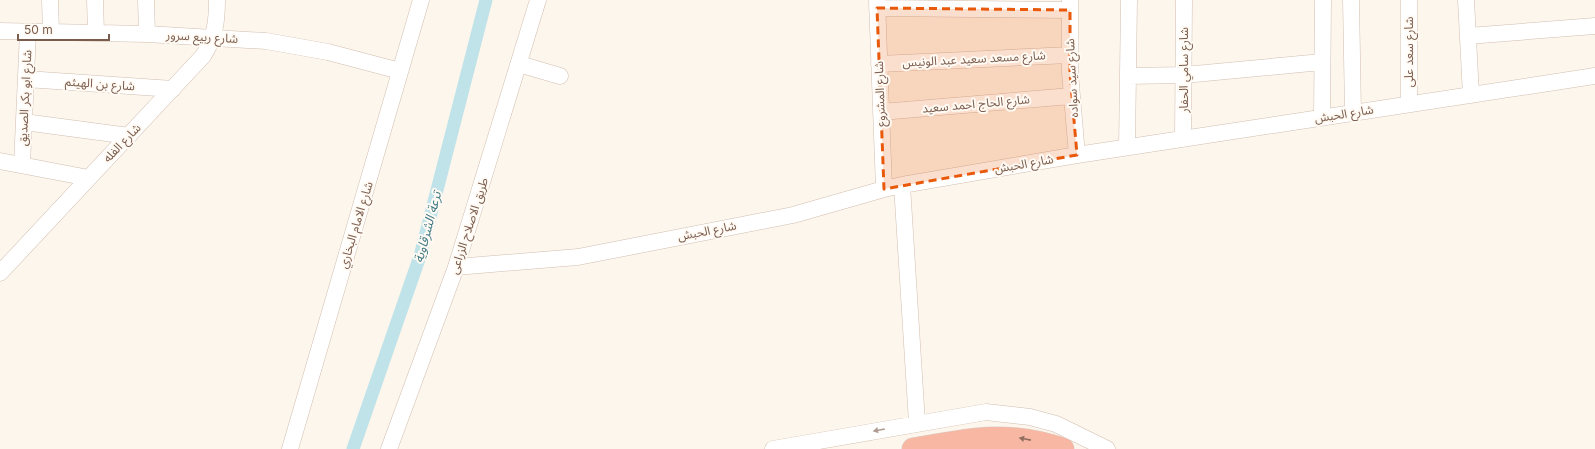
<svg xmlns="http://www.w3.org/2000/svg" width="1595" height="449" viewBox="0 0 1595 449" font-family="Inter,'Noto Sans Arabic',sans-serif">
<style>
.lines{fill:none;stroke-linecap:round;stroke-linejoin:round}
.canal{stroke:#bfe3e8;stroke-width:13}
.minor-casing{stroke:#d1beb0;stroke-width:17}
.highway-casing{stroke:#dad1cd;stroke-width:23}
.minor{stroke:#fff;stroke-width:16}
.highway{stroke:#f7b7a3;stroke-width:22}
.oneway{fill:#af9d94}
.oneway2{fill:#936e5e}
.marked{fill:#e8590c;fill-opacity:0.2;stroke:#e8590c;stroke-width:3;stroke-dasharray:8 5;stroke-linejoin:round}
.labels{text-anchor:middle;stroke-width:4;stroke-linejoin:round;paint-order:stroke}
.street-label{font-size:12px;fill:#7a5c4d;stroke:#fffaf3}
.water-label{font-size:13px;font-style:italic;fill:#437c86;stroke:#fffaf3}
</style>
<rect width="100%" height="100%" fill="#fdf6ec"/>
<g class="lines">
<path class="canal" d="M353,449L420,256L486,0"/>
<g class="minor-casing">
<path id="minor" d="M50,0L51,32
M95,0L96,33
M146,0L147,34
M877,0L884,189
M1070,0V73L1077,155
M1351,0L1353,112
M1409,0V104
M1466,0L1471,95
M877,8L1070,10
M0,31L147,34L266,41L328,52L400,71
M1468,36L1595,26
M519,64L560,76
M879,64L1069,55
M1128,76L1184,75L1322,62
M26,79L173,89
M881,112L1071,96
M1322,117L1323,0
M24,122L129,136
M1183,139L1184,0
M1127,147L1129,0
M0,161L89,178
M22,164L28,32
M902,185L917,423
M456,267L578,257L793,215L884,189L902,185L1077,155L1595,76
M0,273L203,56C215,38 217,21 217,0
M290,449L421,0
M389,449L456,267L538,0
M773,449L986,412L1030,417L1056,424L1107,449"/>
</g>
<g class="highway-casing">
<path id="highway" d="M913,449C969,439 1007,430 1063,449"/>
</g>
<use href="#minor" class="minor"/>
<use href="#highway" class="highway"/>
</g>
<defs><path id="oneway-solid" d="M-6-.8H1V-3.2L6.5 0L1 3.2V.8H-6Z"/></defs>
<use class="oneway" href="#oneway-solid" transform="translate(879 430) rotate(170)"/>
<use class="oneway2" href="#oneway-solid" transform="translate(1025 439) rotate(-169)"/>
<path class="marked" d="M877,8L1070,10V73L1077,155L884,189Z"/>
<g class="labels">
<g class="street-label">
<text transform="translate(202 37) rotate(3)" y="4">شارع ربيع سرور</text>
<text transform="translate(1409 52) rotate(-90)" y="4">شارع سعد على</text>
<text transform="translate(974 59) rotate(-3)" y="4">شارع مسعد سعيد عبد الونيس</text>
<text transform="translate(1184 70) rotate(-90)" y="4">شارع سامي الحفار</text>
<text transform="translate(1072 78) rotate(-93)" y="4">شارع سيد سواده</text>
<text transform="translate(100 84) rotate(4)" y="4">شارع بن الهيثم</text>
<text transform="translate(880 94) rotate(-92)" y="4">شارع المشروع</text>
<text transform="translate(25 98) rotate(-87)" y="4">شارع ابو بكر الصديق</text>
<text transform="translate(976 104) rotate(-5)" y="4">شارع الحاج احمد سعيد</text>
<text transform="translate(1344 114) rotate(-9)" y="4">شارع الحبش</text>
<text transform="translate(122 143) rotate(-46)" y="4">شارع الفله</text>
<text transform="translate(1024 164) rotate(-10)" y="4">شارع الحبش</text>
<text transform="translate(356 225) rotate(-73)" y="4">شارع الامام البخاري</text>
<text transform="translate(469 226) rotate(-72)" y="4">طريق الاصلاح الزراعى</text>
<text transform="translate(707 231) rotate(-11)" y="4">شارع الحبش</text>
</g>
<g class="water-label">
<text transform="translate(427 227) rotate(-75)" y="5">ترعة الشرقاوية</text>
</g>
</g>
<path d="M18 34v6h91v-6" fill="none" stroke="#7a5c4d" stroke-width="2"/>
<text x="24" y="34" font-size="12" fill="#7a5c4d" stroke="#fffaf3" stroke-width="3" paint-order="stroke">50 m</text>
</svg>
